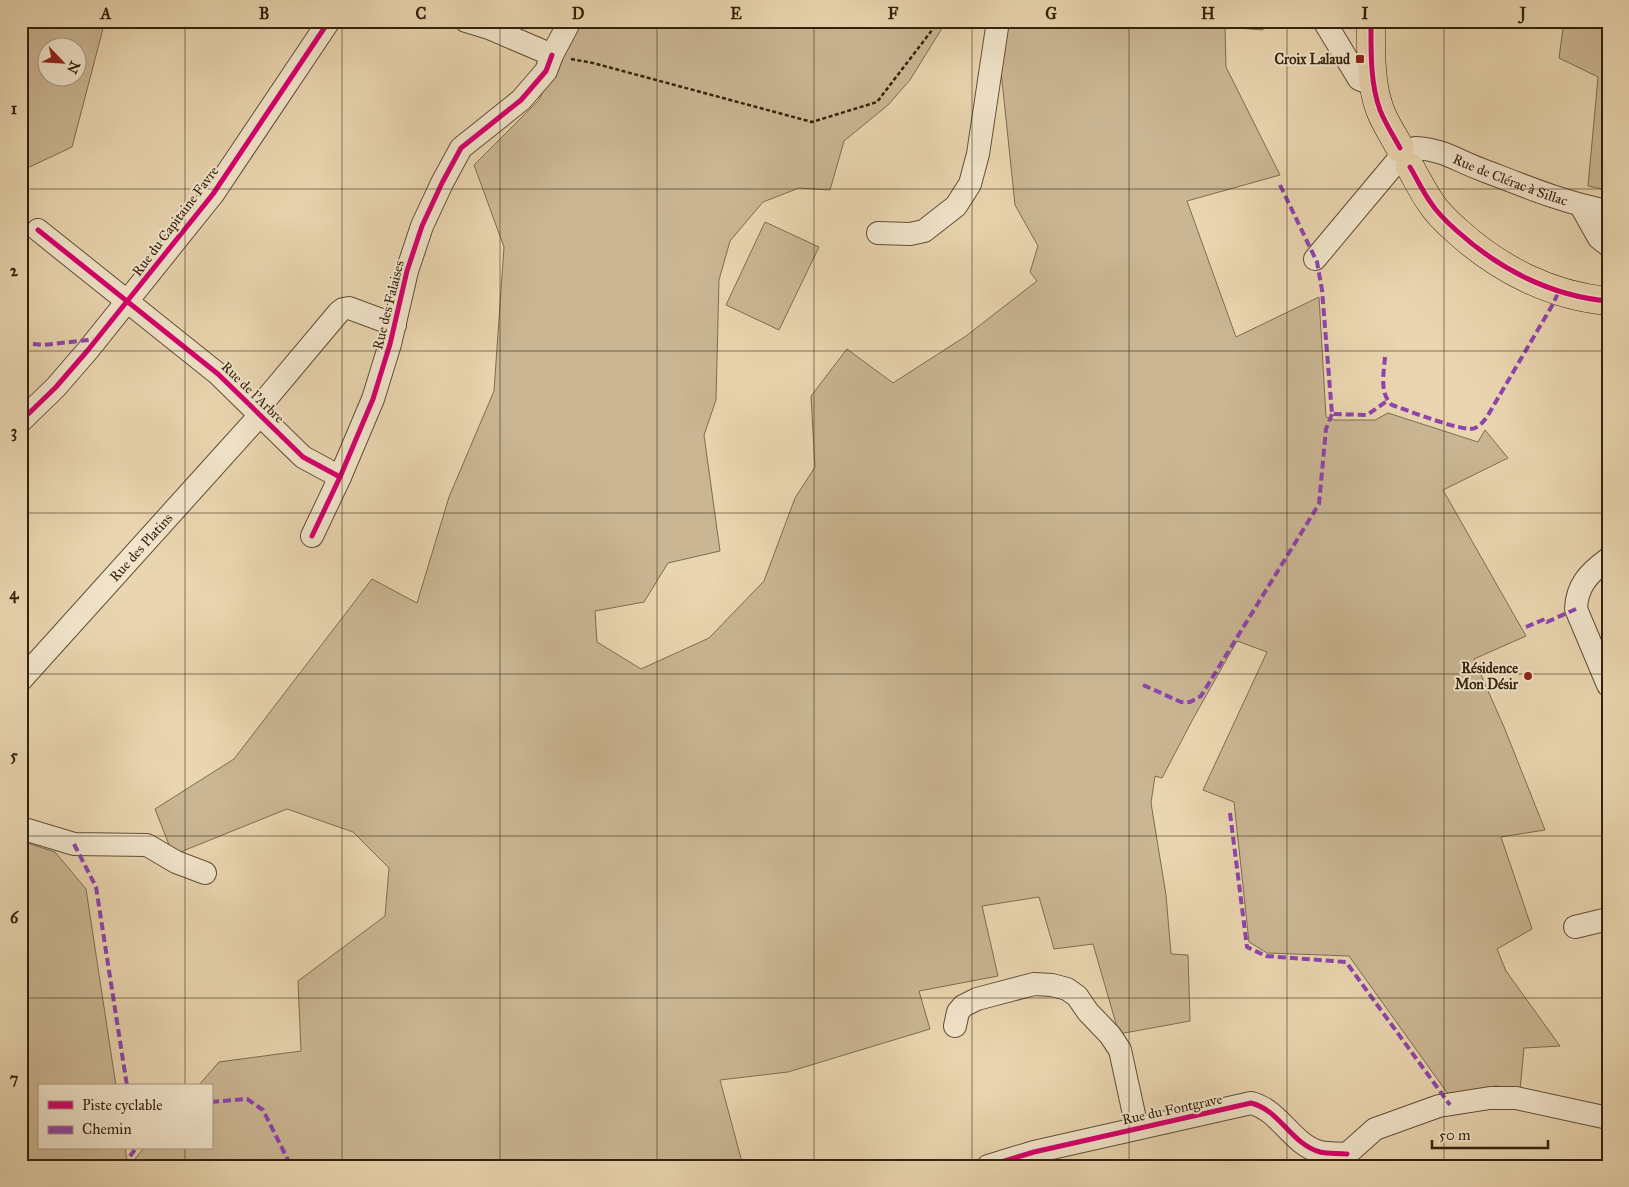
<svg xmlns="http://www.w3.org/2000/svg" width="1629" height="1187" viewBox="0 0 1629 1187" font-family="'IM FELL Great Primer',serif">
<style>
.green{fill:#cab693;stroke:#7e6c50;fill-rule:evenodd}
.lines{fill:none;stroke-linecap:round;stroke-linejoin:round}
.minor-casing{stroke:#604e35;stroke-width:24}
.major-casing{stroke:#33210c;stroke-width:29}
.path{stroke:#33210c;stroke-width:2.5;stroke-dasharray:4 2.5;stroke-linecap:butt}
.minor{stroke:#f1e4cb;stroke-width:22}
.major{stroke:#e9d5af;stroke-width:28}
.quiet{stroke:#8e44ad;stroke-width:4;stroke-dasharray:8 4;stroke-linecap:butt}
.cycleway-casing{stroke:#f1e4cb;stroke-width:8}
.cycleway{stroke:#d6006c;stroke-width:5}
.grid{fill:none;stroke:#33210c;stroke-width:1;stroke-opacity:0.55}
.poi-dot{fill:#8f2418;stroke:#f1e4cb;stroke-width:2}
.labels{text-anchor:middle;stroke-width:4;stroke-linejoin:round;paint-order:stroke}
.poi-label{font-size:14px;font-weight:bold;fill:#33210c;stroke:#f1e4cb;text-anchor:end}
.street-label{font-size:14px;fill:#33210c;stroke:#f1e4cb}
.neatline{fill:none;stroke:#33210c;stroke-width:2}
.grid-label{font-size:16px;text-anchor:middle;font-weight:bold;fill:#33210c}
</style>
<rect width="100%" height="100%" fill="#e9d5af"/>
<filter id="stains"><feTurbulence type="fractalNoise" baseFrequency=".004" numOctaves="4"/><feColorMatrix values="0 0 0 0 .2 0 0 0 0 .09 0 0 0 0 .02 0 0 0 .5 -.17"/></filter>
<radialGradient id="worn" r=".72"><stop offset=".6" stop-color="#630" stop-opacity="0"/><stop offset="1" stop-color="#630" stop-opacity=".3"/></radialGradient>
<path class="green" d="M21,21H105L72,147L21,171ZM48,48H78V78H48Z
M576,21H936L944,25L910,80L888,105L844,141L830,190L799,188L763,202L730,241L719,280L716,400L704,435L720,551L668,563L644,602L595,611L597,642L641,669L709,638L764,581L795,498L815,467L811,396L847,349L893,383L966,336L1037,281L1030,272L1038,246L1015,205L1001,71L1007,21H1263V30L1225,27L1226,67L1280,175L1187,201L1236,337L1319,297L1326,417L1335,420H1375L1388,413L1478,442L1485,430L1508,458L1443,490L1526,636L1474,659L1504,727L1545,830L1501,837L1532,929L1497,949L1506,971L1560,1046L1524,1048L1520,1090L1496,1086L1448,1094L1349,956L1267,953L1249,942L1234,802L1203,790L1267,652L1237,641L1194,717L1162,778L1155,776L1151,803L1166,895L1171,954L1188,955L1190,1021L1119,1034L1093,944L1054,949L1039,897L982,906L998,976L919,991L930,1029L788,1072L720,1080L743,1166H129L144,1148H211V1086H198L219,1062L301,1051L298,981L385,916L389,868L353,832L287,809L173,855L155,809L234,759L372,579L417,603L449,497L494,391L504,247L474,165L539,100Z
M1564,21H1608V190L1588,186L1598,77L1559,58Z
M765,222L819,247L779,330L726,305Z
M21,841L55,852L86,889L116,1086H39V1148H125L128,1166H21Z"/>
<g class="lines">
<g class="minor-casing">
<g id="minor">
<path d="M466,21L489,28L552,55L570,21"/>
<path d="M1324,21L1359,79L1374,85"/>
<path id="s1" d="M1415,148C1442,149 1456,160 1480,169C1522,185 1564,203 1608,211"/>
<path d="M1581,206L1599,238L1608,245"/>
<path d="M38,230L218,374L303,457L340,477"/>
<path d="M878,233L910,234L924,231L956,206L970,184L978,154L998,21"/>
<path d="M1315,259L1397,161"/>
<path d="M256,411L339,312L343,309L349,308L395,325"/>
<path d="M21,421L56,387L88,350L213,194L329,21"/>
<path d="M312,536L340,477L373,399L390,344L407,271L422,226L442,183L461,148L521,100L546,71L552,55"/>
<path d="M1608,559C1589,573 1577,585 1576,609L1608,685"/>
<path id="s2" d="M21,680L260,415"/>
<path d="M21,828L74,844L147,845L176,862L205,873"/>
<path d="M1575,927L1608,919"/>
<path d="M955,1026L958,1012L963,1006L977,999L1034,984L1052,985L1067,989L1077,996L1088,1012L1110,1035L1120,1050L1137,1128"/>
<path d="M1338,1165L1347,1154L1375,1129L1439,1106L1490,1098H1516L1608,1118"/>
<path d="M988,1166L1034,1152L1251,1103C1280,1110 1291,1144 1320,1152C1328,1154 1339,1153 1347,1154"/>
</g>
</g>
<g class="major-casing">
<path id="major" d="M1371,21C1371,50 1370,83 1380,110C1385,123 1393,135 1400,148
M1410,167C1417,179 1423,192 1431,203C1438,214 1448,223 1457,231C1499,269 1551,296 1608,301"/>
</g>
<path class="path" d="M571,59L593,63L812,122L877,102L939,21"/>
<use href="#minor" class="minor"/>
<use href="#major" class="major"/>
<path class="quiet" d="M1280,185L1317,262L1322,290L1332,414L1367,415L1387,401
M21,343L43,345L97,339
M1385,357C1384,372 1379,394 1392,405C1407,410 1464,433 1475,428C1483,424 1487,417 1491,410L1553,304L1559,291
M1526,627L1545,619L1547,622L1576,609
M1143,685L1181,702H1190L1201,696L1319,504L1326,429L1332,414
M1230,813L1247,947L1266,956L1346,962L1450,1105
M74,844L96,887L127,1086
M211,1102L247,1099L263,1110L291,1166
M123,1166L136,1148"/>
<g class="cycleway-casing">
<path id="cycleway" d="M1371,21C1371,50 1370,83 1380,110C1385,123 1393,135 1400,148
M1410,167C1417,179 1423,192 1431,203C1438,214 1448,223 1457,231C1499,269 1551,296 1608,301
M38,230L218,374L303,457L340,477
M21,421L56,387L88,350L213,194L329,21
M312,536L340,477L373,399L390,344L407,271L422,226L442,183L461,148L521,100L546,71L552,55
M988,1166L1034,1152L1251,1103C1280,1110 1291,1144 1320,1152C1328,1154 1339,1153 1347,1154"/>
</g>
<use href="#cycleway" class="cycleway"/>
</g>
<path class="grid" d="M185,21V1086M342,21V1166M500,21V1166M657,21V1166M814,21V1166M972,21V1166M1129,21V1166M1287,21V1166M1444,21V1166M21,189H1608M21,351H1608M21,513H1608M21,674H1608M21,836H1608M21,998H1608M185,1148V1166"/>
<g class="poi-dot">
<rect x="1355" y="54" width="10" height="10" rx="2.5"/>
<circle cx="1528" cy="676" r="5"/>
</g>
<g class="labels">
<g class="poi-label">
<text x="1350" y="64">Croix Lalaud</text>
<text x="1518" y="673">Résidence<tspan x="1518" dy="16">Mon Désir</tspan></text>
</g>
<g class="street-label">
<text dy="5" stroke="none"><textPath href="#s1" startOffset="101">Rue de Clérac à Sillac</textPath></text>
<text transform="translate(175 221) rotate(-53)" y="5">Rue du Capitaine Favre</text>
<text transform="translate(388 305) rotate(-76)" y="5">Rue des Falaises</text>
<text transform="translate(253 392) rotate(44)" y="5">Rue de l'Arbre</text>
<text dy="5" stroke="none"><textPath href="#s2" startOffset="179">Rue des Platins</textPath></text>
<text transform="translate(1172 1109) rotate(-12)" y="5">Rue du Fontgrave</text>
</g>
</g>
<rect width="1629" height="1187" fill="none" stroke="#e9d5af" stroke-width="55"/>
<rect x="38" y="1084" width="175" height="65" fill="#f1e4cb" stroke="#a5967f"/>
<rect x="48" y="1101" width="25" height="8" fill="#d6006c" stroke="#a5967f"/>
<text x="82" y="1110" font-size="15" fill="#33210c">Piste cyclable</text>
<rect x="48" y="1126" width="25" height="8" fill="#8e44ad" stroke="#a5967f"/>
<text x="82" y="1134" font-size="15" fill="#33210c">Chemin</text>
<g transform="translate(62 62) rotate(115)"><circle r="24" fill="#f1e4cb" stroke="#a5967f"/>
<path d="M0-4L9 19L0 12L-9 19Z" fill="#8f2418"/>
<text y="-8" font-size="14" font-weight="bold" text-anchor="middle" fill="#33210c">N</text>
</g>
<path d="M1432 1140v8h116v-8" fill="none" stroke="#33210c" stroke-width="2.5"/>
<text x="1439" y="1140" font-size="15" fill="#33210c" stroke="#f1e4cb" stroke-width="4" paint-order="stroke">50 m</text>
<rect x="28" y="28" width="1574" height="1132" class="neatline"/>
<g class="grid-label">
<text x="106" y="19">A</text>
<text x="264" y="19">B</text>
<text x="421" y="19">C</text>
<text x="578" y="19">D</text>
<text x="736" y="19">E</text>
<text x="893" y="19">F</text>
<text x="1051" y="19">G</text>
<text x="1208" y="19">H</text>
<text x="1365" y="19">I</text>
<text x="1523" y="19">J</text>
<text x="14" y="114">1</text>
<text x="14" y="276">2</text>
<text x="14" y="437">3</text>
<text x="14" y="599">4</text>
<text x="14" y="761">5</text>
<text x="14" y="923">6</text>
<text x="14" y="1084">7</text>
</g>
<rect width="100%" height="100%" filter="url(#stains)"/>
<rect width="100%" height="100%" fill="url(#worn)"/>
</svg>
